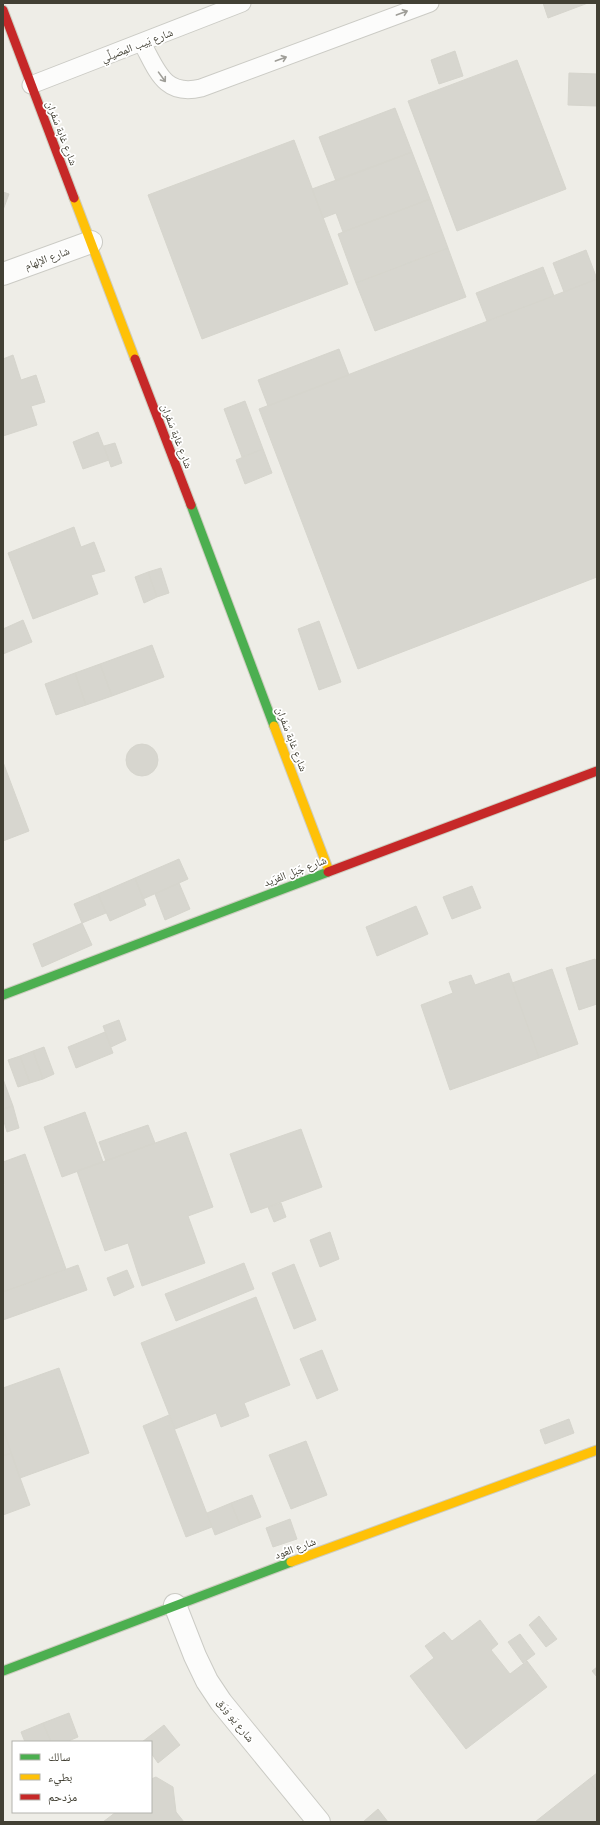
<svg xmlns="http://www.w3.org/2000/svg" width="600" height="1825" viewBox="0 0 600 1825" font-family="Poppins,'Noto Naskh Arabic',sans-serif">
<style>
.building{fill:#d7d6cf;stroke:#d6d5cd}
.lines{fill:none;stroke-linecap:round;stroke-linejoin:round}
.lane-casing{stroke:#cbcbc5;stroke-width:19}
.street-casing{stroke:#cbcbc5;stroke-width:24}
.fast-casing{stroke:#cecdc0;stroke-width:11}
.slow-casing{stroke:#cecdc0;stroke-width:11}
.jam-casing{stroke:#cecdc0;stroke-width:11}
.lane{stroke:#fcfcfb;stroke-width:17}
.street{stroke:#fcfcfb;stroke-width:22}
.fast{stroke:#4caf50;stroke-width:9}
.slow{stroke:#ffc107;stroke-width:9}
.jam{stroke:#c62828;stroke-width:9}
.oneway{stroke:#9f9e98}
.labels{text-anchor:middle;stroke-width:3.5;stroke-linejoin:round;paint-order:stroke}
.street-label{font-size:11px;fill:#424034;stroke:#fff}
</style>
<rect width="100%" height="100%" fill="#eeede7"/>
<path class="building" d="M543,3H588L548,18Z
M455,51L463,76L439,84L431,60Z
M517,60L566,189L457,231L408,101Z
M569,73L597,74V106L568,105Z
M395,108L412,152L336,181L319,137Z
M294,140L348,284L202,339L148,195Z
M412,152L430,199L343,232L336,213L323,218L312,189Z
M3,192L9,194L3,210Z
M430,199L448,248L356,283L338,234Z
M448,248L466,297L375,331L356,283Z
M586,250L597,279L564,292L553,263Z
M543,267L554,296L487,321L476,293Z
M597,279V577L358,669L259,409Z
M339,349L349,375L268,406L258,380Z
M13,355L21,380L36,375L45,402L31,406L37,425L3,436V359Z
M245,401L263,449L242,457L224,409Z
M98,432L109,460L83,469L73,442Z
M115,443L122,463L111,467L104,446Z
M263,449L272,473L245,484L236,460Z
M74,527L81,547L94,542L105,571L91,575L98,594L33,619L8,553Z
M161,568L169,593L157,597L148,572Z
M148,572L157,597L144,603L135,577Z
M23,620L32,642L3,654V629Z
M319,621L341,682L319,690L298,629Z
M152,645L164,677L112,696L100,664Z
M100,664L112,696L86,705L75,673Z
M75,673L86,705L56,715L45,684Z
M126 760a16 16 0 1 1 32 0a16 16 0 1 1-32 0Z
M3,762L29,831L3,841Z
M179,859L188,879L143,899L135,878Z
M135,878L146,905L110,921L98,894Z
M179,883L190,909L165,920L155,894Z
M472,886L481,908L452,919L443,897Z
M98,894L106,913L82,923L74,904Z
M416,906L428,934L377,956L366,927Z
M82,923L92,945L42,967L33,944Z
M595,959L597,964V1004L579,1010L566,968Z
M552,969L578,1044L539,1058L512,983Z
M509,973L539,1058L450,1090L421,1005L453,993L449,982L471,975L475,985Z
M119,1020L126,1040L111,1047L103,1026Z
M105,1032L113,1053L76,1068L68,1047Z
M44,1047L54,1074L43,1079L33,1051Z
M33,1051L43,1079L30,1083L20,1056Z
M20,1056L30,1083L18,1087L8,1060Z
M3,1079L13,1106L3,1109Z
M13,1106L19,1128L7,1132L3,1118V1109Z
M85,1112L103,1162L62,1177L44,1127Z
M148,1125L155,1143L106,1161L99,1142Z
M301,1129L322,1187L251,1213L230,1154Z
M186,1132L213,1207L188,1216L205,1263L142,1286L128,1243L105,1251L77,1171Z
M25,1154L66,1269L3,1292V1186L5,1185L3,1180V1162Z
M281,1203L286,1217L274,1222L268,1207Z
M330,1232L339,1259L320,1267L310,1240Z
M244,1263L254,1289L176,1321L165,1294Z
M294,1264L316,1320L294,1329L272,1273Z
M78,1265L87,1290L3,1320V1292Z
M127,1270L134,1287L114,1296L107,1278Z
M256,1297L290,1385L244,1403L249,1416L221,1427L216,1413L175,1429L141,1343Z
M322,1350L338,1390L317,1399L300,1359Z
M59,1368L89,1453L20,1478L3,1429V1388Z
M169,1415L212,1527L186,1537L143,1426Z
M569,1419L574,1433L545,1444L540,1430Z
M3,1429L11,1453L3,1456Z
M306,1441L327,1495L291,1509L269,1455Z
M11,1453L30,1505L3,1515V1456Z
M252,1495L261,1517L240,1525L231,1503Z
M231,1503L240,1525L215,1535L207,1513Z
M290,1519L297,1539L273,1547L266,1528Z
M539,1616L557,1639L546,1647L529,1625Z
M480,1620L498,1644L491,1650L510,1674L527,1661L547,1687L466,1749L410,1676L434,1658L425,1646L444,1632L452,1641Z
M520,1634L535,1654L523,1663L508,1642Z
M597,1667V1677L592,1671Z
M69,1713L78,1737L66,1742H51L43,1723Z
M43,1723L51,1742H25L21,1732Z
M164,1725L180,1745L158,1763L151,1753V1742H142Z
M597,1773V1791L588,1780Z
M156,1777L173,1787L176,1812L184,1822H103L116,1812H151V1779Z
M588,1780L597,1791V1822H535Z
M378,1809L388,1822H363Z"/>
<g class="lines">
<g class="lane-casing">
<path id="lane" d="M142,43C157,70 164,97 201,88L430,3
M31,85L242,3"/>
</g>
<g class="street-casing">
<path id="street" d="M3,274L91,242
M175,1605L195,1656L207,1681L221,1702L319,1822"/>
</g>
<g class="fast-casing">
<path id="fast" d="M191,505L274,726
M3,995L328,872
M3,1671L291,1562"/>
</g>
<g class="slow-casing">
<path id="slow" d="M74,198L135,359
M274,726L329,871
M291,1562L597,1450"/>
</g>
<g class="jam-casing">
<path id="jam" d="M3,10L74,198
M135,359L191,505
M328,872L597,771"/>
</g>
<use href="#lane" class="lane"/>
<use href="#street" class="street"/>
<use href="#fast" class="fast"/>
<use href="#slow" class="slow"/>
<use href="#jam" class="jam"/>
</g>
<defs><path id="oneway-shaft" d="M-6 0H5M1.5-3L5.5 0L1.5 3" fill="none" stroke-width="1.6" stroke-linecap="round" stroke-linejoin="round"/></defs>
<g class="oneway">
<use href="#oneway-shaft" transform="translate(402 13) rotate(-20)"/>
<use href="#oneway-shaft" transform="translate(281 59) rotate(-20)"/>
<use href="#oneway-shaft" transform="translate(162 77) rotate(54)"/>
</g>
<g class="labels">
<g class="street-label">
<text transform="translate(137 45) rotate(-21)" y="4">شارع يَيب المِصَيلِّي</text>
<text transform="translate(62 133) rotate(69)" y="4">شارع غابة سَفران</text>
<text transform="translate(47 258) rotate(-20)" y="4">شارع الإلهام</text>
<text transform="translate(177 436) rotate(69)" y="4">شارع غابة سَفران</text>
<text transform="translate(292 739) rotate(69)" y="4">شارع غابة سَفران</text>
<text transform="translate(295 871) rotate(-21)" y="4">شارع جَبَل الفرَيد</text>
<text transform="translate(295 1548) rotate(-20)" y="4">شارع العُود</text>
<text transform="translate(236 1720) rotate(52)" y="4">شارع يَو وَرَق</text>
</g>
</g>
<rect width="600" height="1825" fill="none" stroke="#424034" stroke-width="8"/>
<rect x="12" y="1741" width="140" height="72" fill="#ffffff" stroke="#b3b3ae"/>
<rect x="20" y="1754" width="20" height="6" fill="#4caf50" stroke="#b3b3ae"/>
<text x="48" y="1761" font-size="12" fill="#424034">سالك</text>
<rect x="20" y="1774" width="20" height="6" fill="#ffc107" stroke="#b3b3ae"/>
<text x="48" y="1781" font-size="12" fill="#424034">بطيء</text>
<rect x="20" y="1794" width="20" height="6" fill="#c62828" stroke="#b3b3ae"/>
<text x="48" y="1801" font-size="12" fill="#424034">مزدحم</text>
</svg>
